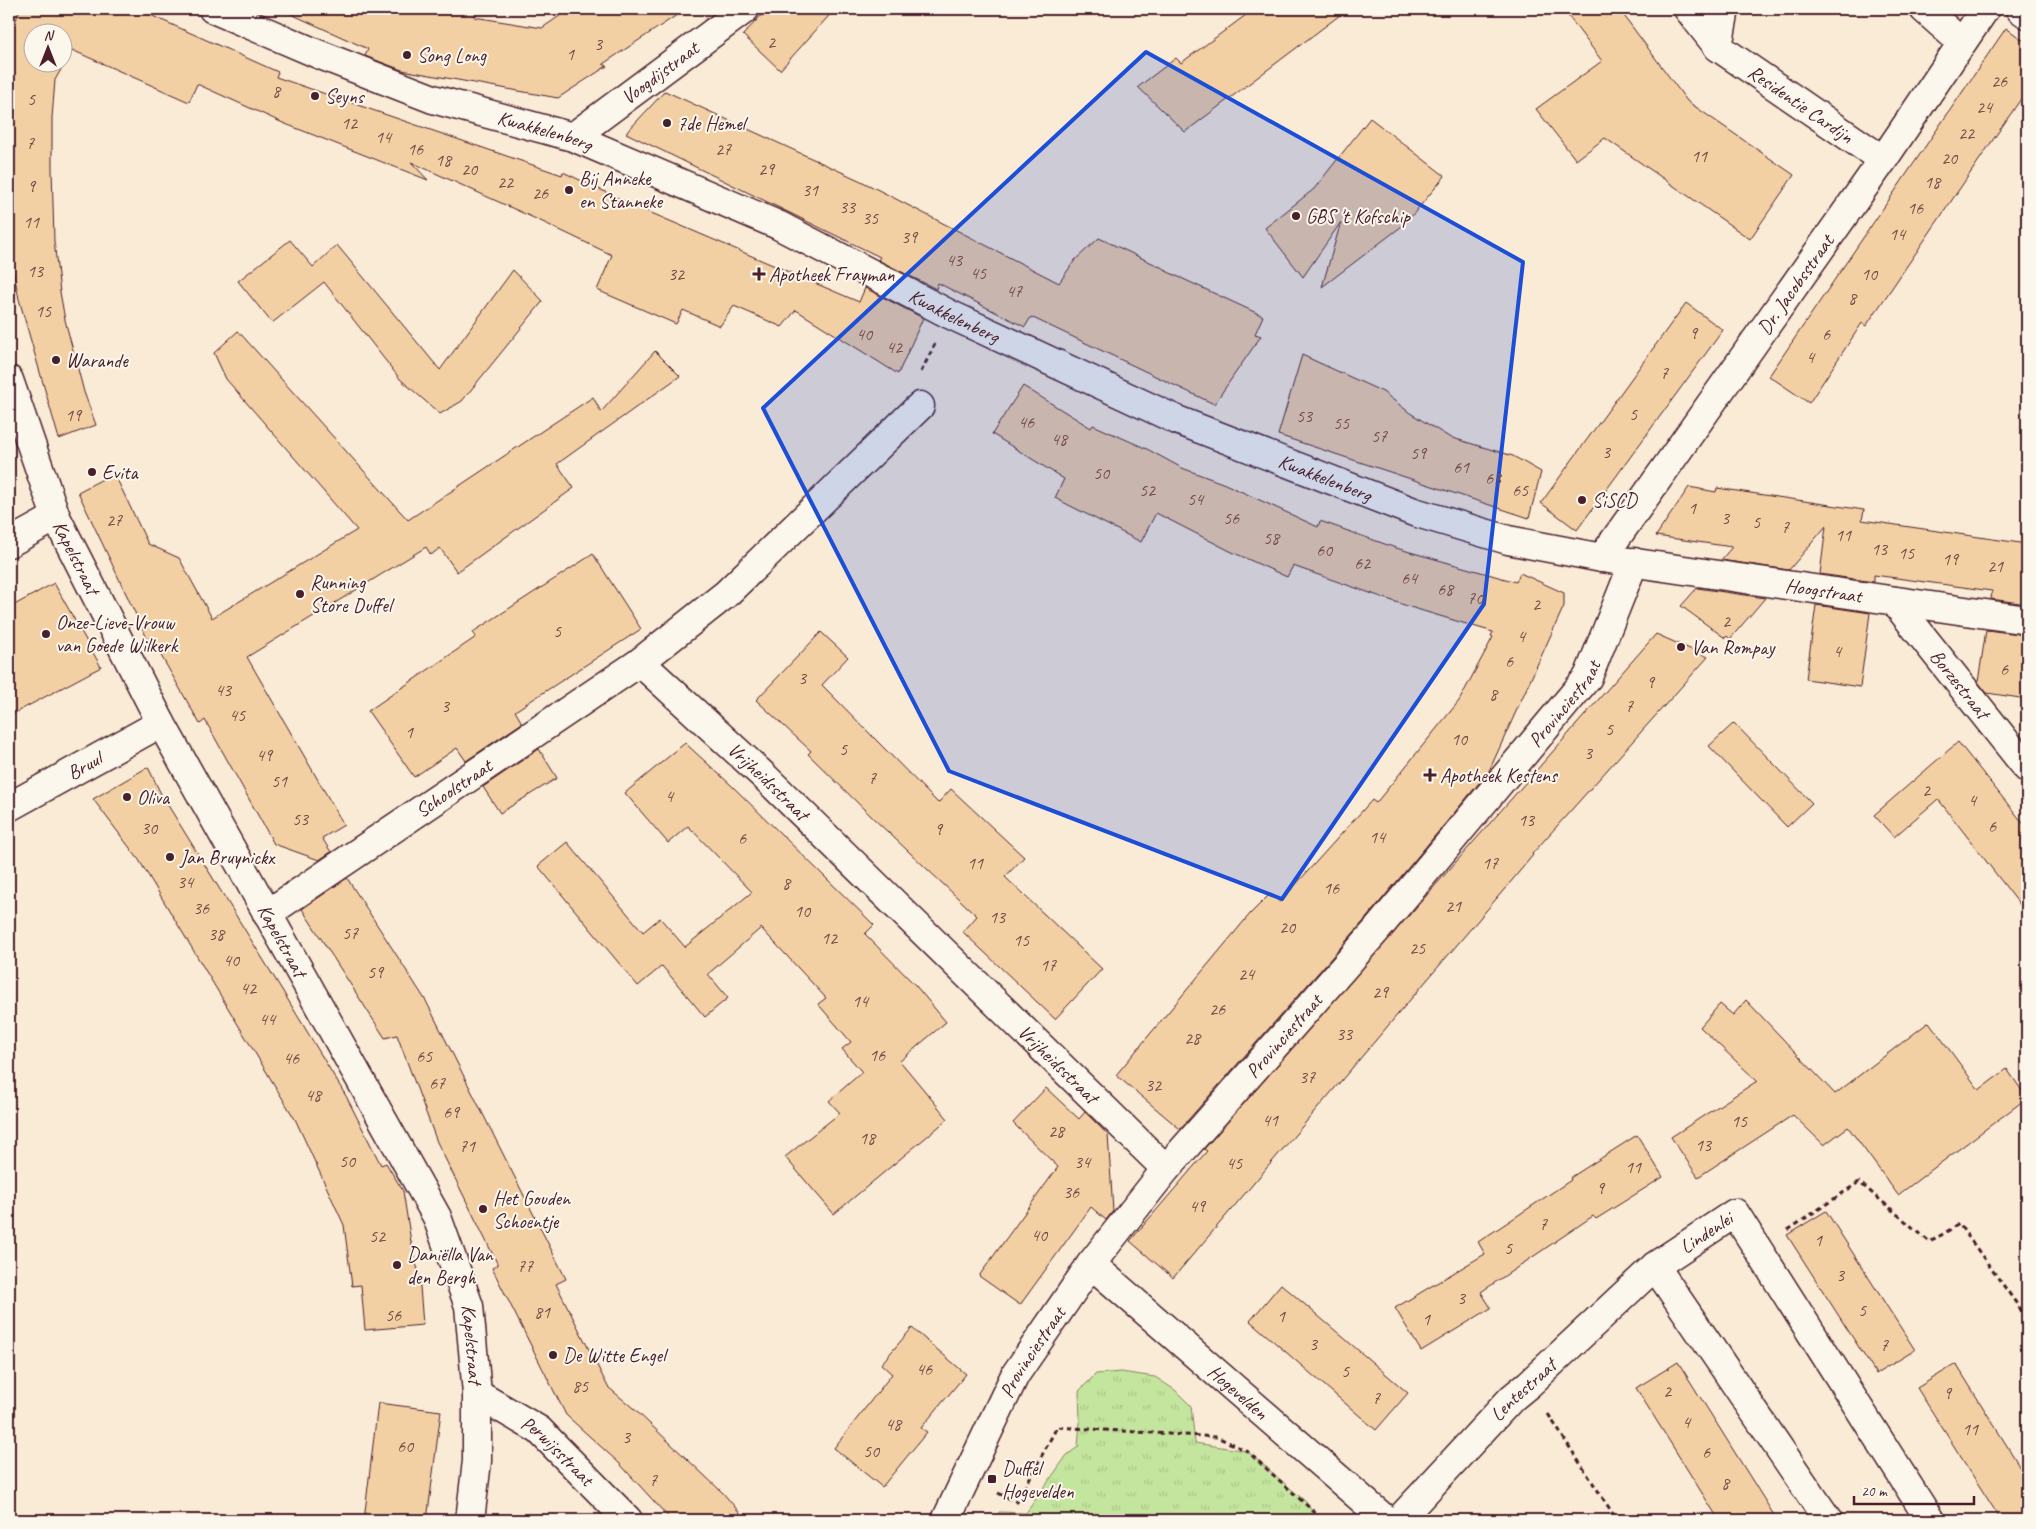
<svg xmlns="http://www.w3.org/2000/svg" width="2036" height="1529" viewBox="0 0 2036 1529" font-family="Caveat,sans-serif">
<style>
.grass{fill:url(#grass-tufts);stroke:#878264}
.building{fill:#f3d0a4;stroke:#4a1f2b;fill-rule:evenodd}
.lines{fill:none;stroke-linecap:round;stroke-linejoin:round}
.minor-casing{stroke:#4a1f2b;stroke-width:31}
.path{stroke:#4a1f2b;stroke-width:3;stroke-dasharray:5 4;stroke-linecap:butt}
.minor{stroke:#fbf7ec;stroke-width:28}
.marked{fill:#1d4ed8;fill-opacity:0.2;stroke:#1d4ed8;stroke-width:4;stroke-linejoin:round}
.poi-dot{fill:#4a1f2b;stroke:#fbf7ec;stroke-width:2}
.labels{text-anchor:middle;stroke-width:4;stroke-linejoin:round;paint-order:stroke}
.number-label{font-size:18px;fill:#744b49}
.poi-label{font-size:20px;fill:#4a1f2b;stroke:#fbf7ec;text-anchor:start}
.street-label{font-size:20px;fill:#4a1f2b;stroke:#fbf7ec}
</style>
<defs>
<pattern id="grass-tufts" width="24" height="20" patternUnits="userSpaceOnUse" patternTransform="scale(1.25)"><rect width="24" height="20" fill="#c4e59e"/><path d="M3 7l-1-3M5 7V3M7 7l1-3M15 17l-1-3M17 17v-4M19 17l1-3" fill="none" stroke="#aac488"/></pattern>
</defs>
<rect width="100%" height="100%" fill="#f9ebd6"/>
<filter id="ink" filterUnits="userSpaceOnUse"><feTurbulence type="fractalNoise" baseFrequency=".02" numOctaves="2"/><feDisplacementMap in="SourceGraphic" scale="10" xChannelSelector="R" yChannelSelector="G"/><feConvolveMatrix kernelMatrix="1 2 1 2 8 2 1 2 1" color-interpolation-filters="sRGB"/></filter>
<g filter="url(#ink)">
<path class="grass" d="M1121,1372L1155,1377L1175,1390L1191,1406L1195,1443L1247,1451L1305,1501L1318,1520H995L999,1512L1026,1513L1067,1455L1078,1447L1080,1422L1079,1391L1096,1374Z"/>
<path class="building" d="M20,9H137L278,72L276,77L562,175L563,172L635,206L859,302L865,288L923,318L898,374L796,310L782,327L734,306L720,326L683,310L676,324L597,290L612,255L547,224L411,162L428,180L283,123L197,84L189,102L72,50L55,80L52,118V168L54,241L60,292L65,320L84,392L96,425L59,439L19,299L9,249V39ZM32,32H62V62H32Z
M280,9H477L474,17L542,28L570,9H686L603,64L607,66L558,98L402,70L365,56L368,49Z
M767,9H835L780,70L743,35Z
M1254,9H1348L1185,132L1138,87L1176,58L1181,63Z
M1563,9H1619L1687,101L1794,175L1750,239L1605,138L1576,160L1536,109L1602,61Z
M2006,28L2027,43V90L1866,326L1862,323L1809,403L1769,376Z
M665,91L861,181L1059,283L1075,260L1099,238L1167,270L1166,271L1263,316L1255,334L1261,336L1214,404L1031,317L1025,327L938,283L936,289L878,260L880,257L626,133Z
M1370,118L1445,176L1406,223L1322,287L1341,222L1303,277L1265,228L1314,189Z
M290,240L313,267L337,245L440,370L513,270L543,301L462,401L440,414L400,379L324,282L272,323L238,281Z
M1686,303L1723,330L1577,530L1541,503Z
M238,331L408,520L593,397L601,412L655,351L680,376L557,464L574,488L457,572L440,548L431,555L426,547L247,657L344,825L322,838L331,852L319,860L274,844L205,720L200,724L159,652L154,653L78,492L114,473L148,544L179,558L212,618L357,530L226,379L214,353Z
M1302,355L1383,392L1410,413L1449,437L1513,456L1541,472L1529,518L1278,435Z
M1023,386L1091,428L1093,425L1147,449L1182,468L1225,484L1318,527L1320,521L1396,548L1516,582L1520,573L1564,593V606L1489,771L1363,922L1180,1129L1116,1075L1250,914L1270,894L1280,902L1372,800L1376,803L1459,701L1493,637L1491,636L1493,632L1410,607L1293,566L1287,577L1230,551L1156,513L1141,542L1055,498L1064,479L992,434Z
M1689,487L1716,492L1717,488L1864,510L1862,520L2027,544V604L1991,599L1992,591L1874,575V582L1820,574L1826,526L1789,570L1721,560L1732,547L1656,536Z
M593,554L641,629L515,711L522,723L466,761L457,748L414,777L368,711L476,637L473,632Z
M54,583L101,667L9,716V608Z
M1697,588L1765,598L1730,639L1727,636L1725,638L1681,606Z
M1816,605L1870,613L1860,687L1806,679Z
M1986,630L2027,635V699L1987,693L1978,682Z
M821,632L848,657L822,685L938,803L951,789L1024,857L1005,877L1102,969L1055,1019L963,932L977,916L873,818L808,754L811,751L756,700Z
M1656,634L1708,657L1532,854L1533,855L1514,878L1173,1278L1130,1241L1207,1151L1204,1149Z
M1734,723L1812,803L1787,827L1709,746Z
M1958,742L2027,828V914L1938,799L1894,837L1874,815Z
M685,743L731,785L874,925L865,934L916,986L946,1022L900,1061L948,1119L834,1214L785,1157L840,1113L829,1101L862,1072L842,1049L851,1042L818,1004L826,998L761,928L708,974L728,998L705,1017L662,966L638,986L538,866L567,842L643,932L660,918L685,947L752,892L688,826L668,843L625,793Z
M539,749L557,778L500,813L483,787Z
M148,767L161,794L282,990L346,1096L381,1165L386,1163L403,1191L412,1248L419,1274L423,1325L365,1330L361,1285L352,1286L344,1225L296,1121L139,860L93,799Z
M347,878L426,1001L566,1279L556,1284L608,1387L633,1408L723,1493L746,1520H671L619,1463L566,1415L492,1268L498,1265L437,1142L397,1035L385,1038L302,909Z
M1746,1000L1835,1094L1929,1022L1979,1090L2007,1069L2027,1098L1898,1195L1848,1127L1824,1145L1793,1115L1698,1177L1671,1137L1757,1081L1700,1027L1720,1004L1733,1015Z
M1046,1088L1079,1119L1085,1112L1108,1135L1113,1211L1106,1220L1091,1207L1020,1305L979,1276L1058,1167L1013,1123Z
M1637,1135L1663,1177L1596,1219L1593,1216L1481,1292L1491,1308L1421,1351L1395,1308L1485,1254L1478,1242L1571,1180L1570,1178Z
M1826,1211L1915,1350L1876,1374L1787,1235Z
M1281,1284L1408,1393L1376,1430L1250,1321Z
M912,1328L966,1374L921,1428L927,1432L882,1487L834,1448L892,1374L881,1364Z
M1678,1362L1717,1424L1777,1520H1719L1636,1388Z
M1956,1364L2027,1478V1520H2001L1917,1388Z
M378,1403L441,1411L427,1520H364Z"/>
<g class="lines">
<g class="minor-casing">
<g id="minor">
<path id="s1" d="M213,9L318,54L433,99L573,137L778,225L949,314L1177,420L1414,512L1508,540L1602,558L2027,620"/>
<path id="s2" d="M1688,9L1718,47L1883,160"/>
<path d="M1924,9L1961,42"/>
<path d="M2020,9L2027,14"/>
<path d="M1718,47L1725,9"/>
<path id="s3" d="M573,137L745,9"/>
<path id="s4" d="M9,380L56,517L161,723L437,1217L469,1306L477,1394V1461L470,1520"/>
<path id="s5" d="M920,406L726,594L640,662L765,777L1166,1169"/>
<path d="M9,543L56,517"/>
<path id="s6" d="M1602,558L1883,160L1985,9"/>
<path id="s7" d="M1894,601L2027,768"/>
<path id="s8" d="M9,807L161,723"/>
<path id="s9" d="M267,914L640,662"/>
<path id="s10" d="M1091,1264L1386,1520"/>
<path d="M1655,1266L1828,1520"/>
<path id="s11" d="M477,1394L539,1430L628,1520"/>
<path id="s12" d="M946,1520L1015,1375L1091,1264L1166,1169L1375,932L1588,677L1634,562"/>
<path id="s13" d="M1399,1520L1512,1398L1529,1384L1655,1266L1735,1213L1930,1520"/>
</g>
</g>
<path class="path" d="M921,372L935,344
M1788,1230L1859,1182L1930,1242L1959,1224L2027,1318
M1548,1414L1617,1520
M998,1493L1017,1502L1057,1427L1217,1437L1247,1451L1323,1520"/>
<use href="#minor" class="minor"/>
</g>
</g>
<path class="marked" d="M1146,52L1523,262L1484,604L1282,899L949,771L763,408Z"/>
<g class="poi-dot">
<circle cx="407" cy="55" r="5"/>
<circle cx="315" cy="96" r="5"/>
<circle cx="667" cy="123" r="5"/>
<circle cx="569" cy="190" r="5"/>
<circle cx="1296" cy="216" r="5"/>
<path d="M756.5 266.5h5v5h5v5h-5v5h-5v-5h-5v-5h5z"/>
<circle cx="56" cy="360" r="5"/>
<circle cx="92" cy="472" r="5"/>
<circle cx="1582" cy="500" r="5"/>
<circle cx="300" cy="594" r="5"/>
<circle cx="46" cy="634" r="5"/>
<circle cx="1681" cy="647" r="5"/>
<path d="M1427.5 767.5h5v5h5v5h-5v5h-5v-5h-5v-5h5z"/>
<circle cx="127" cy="797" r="5"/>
<circle cx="170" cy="857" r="5"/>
<circle cx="483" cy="1209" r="5"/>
<circle cx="397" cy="1265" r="5"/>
<circle cx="553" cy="1355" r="5"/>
<rect x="987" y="1474" width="10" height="10" rx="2.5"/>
</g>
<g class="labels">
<g class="number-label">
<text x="771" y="48">2</text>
<text x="598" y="50">3</text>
<text x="570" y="60">1</text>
<text x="1999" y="87">26</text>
<text x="276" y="97">8</text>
<text x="31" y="105">5</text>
<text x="1984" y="113">24</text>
<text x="349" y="129">12</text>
<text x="1966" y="139">22</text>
<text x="383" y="143">14</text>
<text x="30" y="149">7</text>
<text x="415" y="155">16</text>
<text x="723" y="155">27</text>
<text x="1699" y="162">11</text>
<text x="1949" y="164">20</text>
<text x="443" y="166">18</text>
<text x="469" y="175">20</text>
<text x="766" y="175">29</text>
<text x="505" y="188">22</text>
<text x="1932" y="188">18</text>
<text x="31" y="192">9</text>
<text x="810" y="196">31</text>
<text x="540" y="199">26</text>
<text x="847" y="213">33</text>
<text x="1915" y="214">16</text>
<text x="870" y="224">35</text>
<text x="31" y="228">11</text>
<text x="1897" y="240">14</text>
<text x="909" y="243">39</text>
<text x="954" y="266">43</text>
<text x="35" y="277">13</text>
<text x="978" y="279">45</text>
<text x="676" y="280">32</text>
<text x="1869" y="280">10</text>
<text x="1014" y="297">47</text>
<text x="1852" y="304">8</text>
<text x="43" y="317">15</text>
<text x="1693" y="339">9</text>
<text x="864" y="340">40</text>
<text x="1826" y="340">6</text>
<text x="894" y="353">42</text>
<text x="1810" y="363">4</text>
<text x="1664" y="379">7</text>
<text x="1633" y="420">5</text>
<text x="73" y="421">19</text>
<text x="1304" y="422">53</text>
<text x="1026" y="428">46</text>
<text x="1341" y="429">55</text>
<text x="1379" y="442">57</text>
<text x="1059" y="445">48</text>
<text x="1606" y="458">3</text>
<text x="1418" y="459">59</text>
<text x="1461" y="473">61</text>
<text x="1101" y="479">50</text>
<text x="1493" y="484">63</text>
<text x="1147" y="496">52</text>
<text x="1520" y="496">65</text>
<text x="1195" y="505">54</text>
<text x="1692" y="514">1</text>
<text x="1231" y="524">56</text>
<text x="1725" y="524">3</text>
<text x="114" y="526">27</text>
<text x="1756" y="528">5</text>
<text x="1785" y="533">7</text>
<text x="1843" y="541">11</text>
<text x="1271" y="544">58</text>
<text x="1879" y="555">13</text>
<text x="1324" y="556">60</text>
<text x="1906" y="559">15</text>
<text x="1950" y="565">19</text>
<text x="1362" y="569">62</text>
<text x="1995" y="572">21</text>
<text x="1409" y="584">64</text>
<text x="1445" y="595">68</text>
<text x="1475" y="604">70</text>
<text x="1536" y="610">2</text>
<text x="1726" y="627">2</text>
<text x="557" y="637">5</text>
<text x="1521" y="642">4</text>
<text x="1837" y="657">4</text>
<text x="1509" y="667">6</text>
<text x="2004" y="675">6</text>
<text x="802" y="684">3</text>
<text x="1650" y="688">9</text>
<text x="223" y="696">43</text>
<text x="1493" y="700">8</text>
<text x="445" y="712">3</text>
<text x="1629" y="712">7</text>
<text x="237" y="721">45</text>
<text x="1609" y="735">5</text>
<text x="409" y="738">1</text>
<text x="1459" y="745">10</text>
<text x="843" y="755">5</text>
<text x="1588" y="759">3</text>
<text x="264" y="761">49</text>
<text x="872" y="784">7</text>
<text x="279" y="787">51</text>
<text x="1926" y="796">2</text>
<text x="669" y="802">4</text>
<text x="1972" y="806">4</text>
<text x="300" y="825">53</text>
<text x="1526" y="826">13</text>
<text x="1992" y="832">6</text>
<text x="149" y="834">30</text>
<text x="938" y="835">9</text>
<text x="1377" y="843">14</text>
<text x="742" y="844">6</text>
<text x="975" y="869">11</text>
<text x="1490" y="869">17</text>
<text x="185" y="888">34</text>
<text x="786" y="889">8</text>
<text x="1331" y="894">16</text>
<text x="1453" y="912">21</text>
<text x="201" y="914">36</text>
<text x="802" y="917">10</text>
<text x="997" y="923">13</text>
<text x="1287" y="933">20</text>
<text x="350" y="939">57</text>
<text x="216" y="940">38</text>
<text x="829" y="944">12</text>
<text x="1021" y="946">15</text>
<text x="1417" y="954">25</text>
<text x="231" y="966">40</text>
<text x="1048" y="971">17</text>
<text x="375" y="978">59</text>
<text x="1246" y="980">24</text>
<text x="248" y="994">42</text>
<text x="1380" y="998">29</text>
<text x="860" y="1007">14</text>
<text x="1217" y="1015">26</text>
<text x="267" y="1025">44</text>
<text x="1344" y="1040">33</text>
<text x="1192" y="1044">28</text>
<text x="877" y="1061">16</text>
<text x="424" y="1062">65</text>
<text x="291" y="1064">46</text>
<text x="1307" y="1083">37</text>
<text x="437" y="1089">67</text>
<text x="1153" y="1091">32</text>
<text x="313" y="1101">48</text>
<text x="451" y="1118">69</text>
<text x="1270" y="1126">41</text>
<text x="1739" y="1127">15</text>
<text x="1056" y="1137">28</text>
<text x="867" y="1144">18</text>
<text x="1703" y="1151">13</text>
<text x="467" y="1152">71</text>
<text x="347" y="1167">50</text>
<text x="1082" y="1168">34</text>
<text x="1234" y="1169">45</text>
<text x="1633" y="1173">11</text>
<text x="1600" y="1194">9</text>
<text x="1071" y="1198">36</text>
<text x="1197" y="1212">49</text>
<text x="1543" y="1230">7</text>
<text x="1039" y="1241">40</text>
<text x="377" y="1242">52</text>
<text x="1818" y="1246">1</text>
<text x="1508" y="1254">5</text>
<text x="525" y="1272">77</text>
<text x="1840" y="1281">3</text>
<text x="1461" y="1304">3</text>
<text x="1862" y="1316">5</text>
<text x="542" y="1318">81</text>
<text x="393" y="1321">56</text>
<text x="1281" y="1322">1</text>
<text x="1426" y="1325">1</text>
<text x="1313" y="1350">3</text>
<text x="1884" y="1351">7</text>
<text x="924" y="1375">46</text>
<text x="1345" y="1377">5</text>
<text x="580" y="1392">85</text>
<text x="1667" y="1397">2</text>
<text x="1947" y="1399">9</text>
<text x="1376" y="1404">7</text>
<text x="1686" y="1428">4</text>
<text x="893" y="1430">48</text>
<text x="1970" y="1435">11</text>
<text x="626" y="1443">3</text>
<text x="405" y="1452">60</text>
<text x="871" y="1457">50</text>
<text x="1706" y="1458">6</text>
<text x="653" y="1486">7</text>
<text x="1725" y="1489">8</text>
</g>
<g class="poi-label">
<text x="417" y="62">Song Long</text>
<text x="325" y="103">Seyns</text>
<text x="677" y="130">7de Hemel</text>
<text x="579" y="185">Bij Anneke<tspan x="579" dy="23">en Stanneke</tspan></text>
<text x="1306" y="223">GBS 't Kofschip</text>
<text x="769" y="281">Apotheek Frayman</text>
<text x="66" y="367">Warande</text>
<text x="102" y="479">Evita</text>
<text x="1592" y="507">SiSCD</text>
<text x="310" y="589">Running<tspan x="310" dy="23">Store Duffel</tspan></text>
<text x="56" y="629">Onze-Lieve-Vrouw<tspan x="56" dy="23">van Goede Wilkerk</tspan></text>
<text x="1691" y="654">Van Rompay</text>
<text x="1440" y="782">Apotheek Kestens</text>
<text x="137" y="804">Oliva</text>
<text x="180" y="864">Jan Bruynickx</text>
<text x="493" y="1205">Het Gouden<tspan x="493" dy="23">Schoentje</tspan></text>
<text x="407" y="1261">Daniëlla Van<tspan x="407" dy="23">den Bergh</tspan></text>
<text x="563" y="1362">De Witte Engel</text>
<text x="1002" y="1475">Duffel<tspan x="1002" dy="23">Hogevelden</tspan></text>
</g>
<g class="street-label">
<text dy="7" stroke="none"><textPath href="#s3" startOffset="108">Voogdijstraat</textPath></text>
<text dy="7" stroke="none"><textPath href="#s2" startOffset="149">Residentie Cardijn</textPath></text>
<text dy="7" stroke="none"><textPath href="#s1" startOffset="354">Kwakkelenberg</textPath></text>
<text dy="7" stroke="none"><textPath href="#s6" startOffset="335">Dr. Jacobsstraat</textPath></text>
<text dy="7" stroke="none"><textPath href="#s1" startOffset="804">Kwakkelenberg</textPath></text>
<text dy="7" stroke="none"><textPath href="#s1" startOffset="1209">Kwakkelenberg</textPath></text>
<text dy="7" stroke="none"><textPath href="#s4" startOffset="190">Kapelstraat</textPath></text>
<text dy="7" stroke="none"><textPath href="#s1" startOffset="1722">Hoogstraat</textPath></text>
<text dy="7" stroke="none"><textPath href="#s7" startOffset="106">Borzestraat</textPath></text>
<text dy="7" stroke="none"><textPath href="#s12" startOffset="1029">Provinciestraat</textPath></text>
<text dy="7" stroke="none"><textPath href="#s8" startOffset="86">Bruul</textPath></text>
<text dy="7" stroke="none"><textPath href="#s5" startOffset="555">Vrijheidsstraat</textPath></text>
<text dy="7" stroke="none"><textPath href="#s9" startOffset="225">Schoolstraat</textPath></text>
<text dy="7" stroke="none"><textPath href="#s4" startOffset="625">Kapelstraat</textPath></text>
<text dy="7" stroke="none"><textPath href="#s12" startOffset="594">Provinciestraat</textPath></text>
<text dy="7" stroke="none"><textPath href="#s5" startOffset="960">Vrijheidsstraat</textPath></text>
<text dy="7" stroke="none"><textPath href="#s13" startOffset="422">Lindenlei</textPath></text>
<text dy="7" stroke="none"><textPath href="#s4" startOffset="1075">Kapelstraat</textPath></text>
<text dy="7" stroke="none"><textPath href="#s12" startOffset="189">Provinciestraat</textPath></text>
<text dy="7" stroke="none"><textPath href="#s13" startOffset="180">Lentestraat</textPath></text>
<text dy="7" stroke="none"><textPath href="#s10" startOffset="195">Hogevelden</textPath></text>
<text dy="7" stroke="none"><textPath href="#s11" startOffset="99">Perwijsstraat</textPath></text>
</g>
</g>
<rect width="2036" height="1529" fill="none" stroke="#fbf7ec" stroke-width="30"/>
<rect x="15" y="15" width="2006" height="1499" fill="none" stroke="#4a1f2b" stroke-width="2" filter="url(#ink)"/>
<g transform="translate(48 48)"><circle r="24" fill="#fbf7ec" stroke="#b4a19f"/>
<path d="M0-4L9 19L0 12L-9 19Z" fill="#4a1f2b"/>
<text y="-8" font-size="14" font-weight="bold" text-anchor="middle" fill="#4a1f2b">N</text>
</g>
<path d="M1854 1496v8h120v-8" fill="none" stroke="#4a1f2b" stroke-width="2.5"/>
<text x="1861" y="1496" font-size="15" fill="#4a1f2b" stroke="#fbf7ec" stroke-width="4" paint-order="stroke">20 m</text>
</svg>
